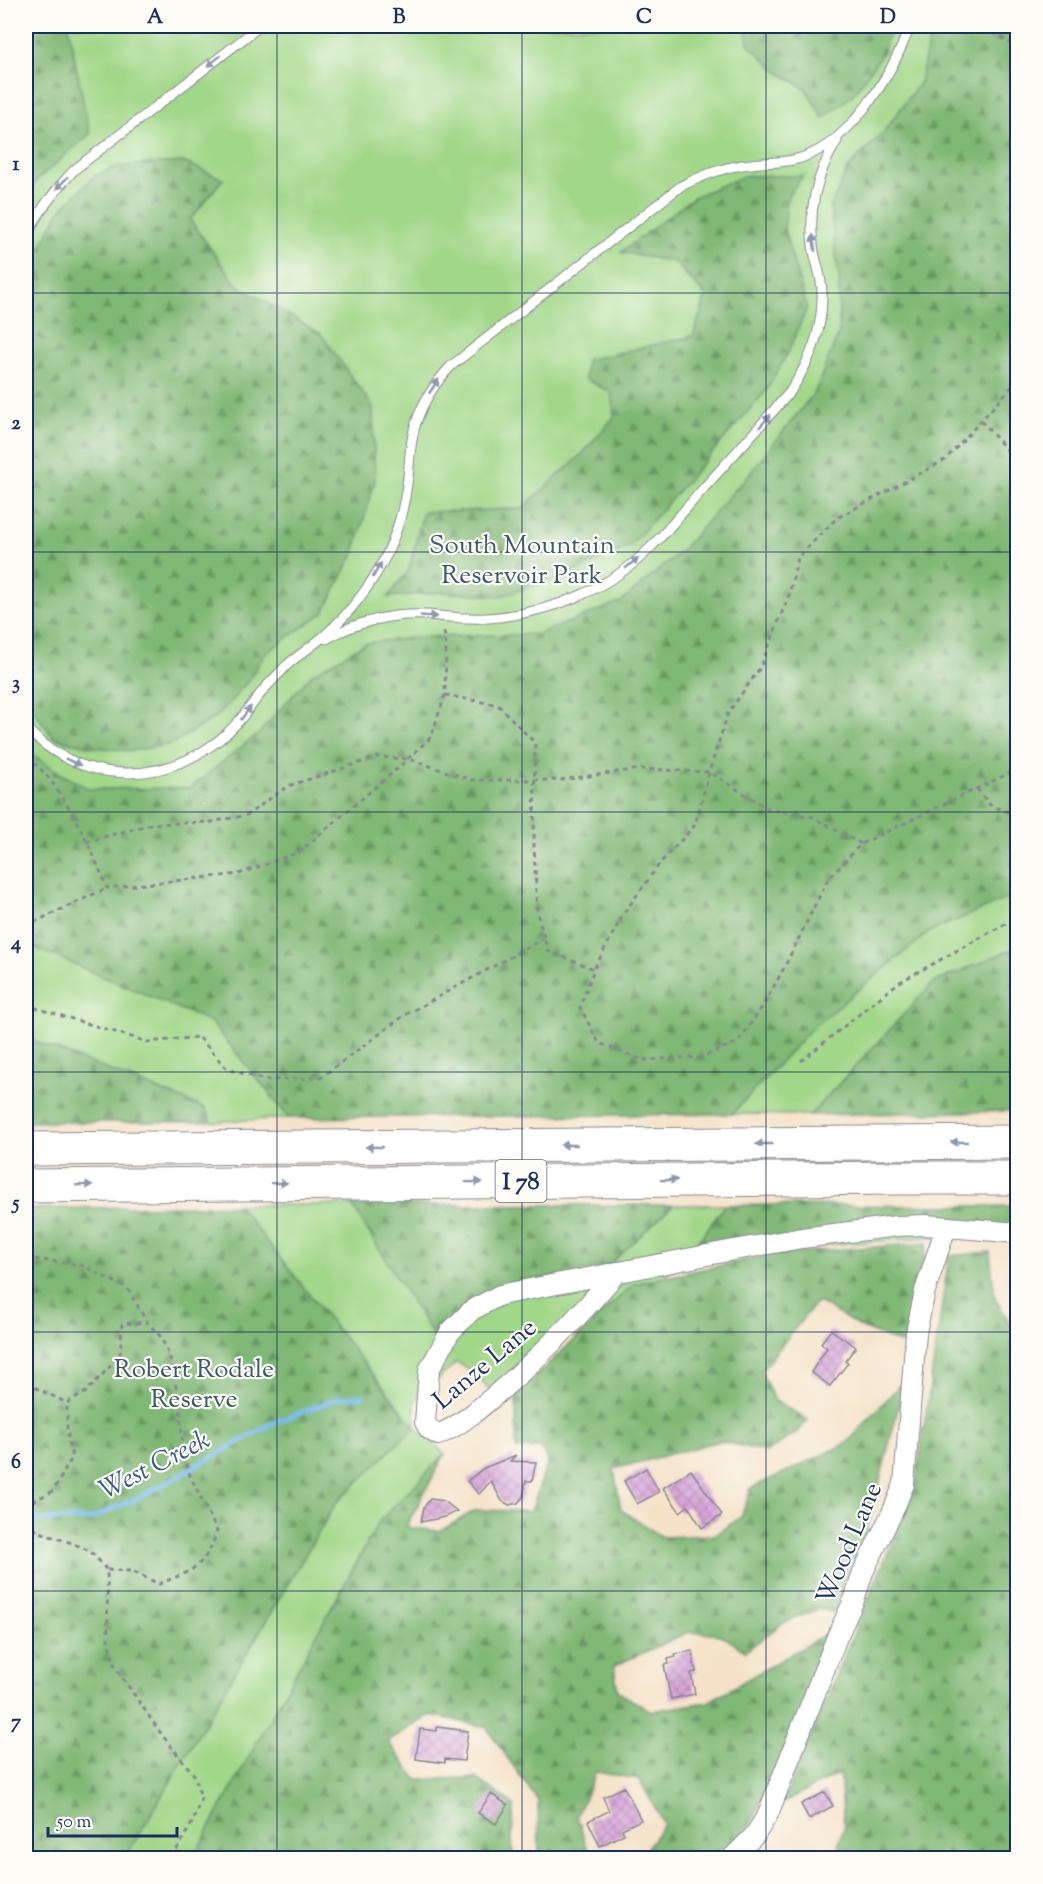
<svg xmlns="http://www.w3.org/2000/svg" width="1043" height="1884" viewBox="0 0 1043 1884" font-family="'Sorts Mill Goudy',serif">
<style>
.green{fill:#a1d788;stroke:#5e8373;stroke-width:1.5;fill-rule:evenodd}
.forest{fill:url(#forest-firs);stroke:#4e7469;stroke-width:1.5}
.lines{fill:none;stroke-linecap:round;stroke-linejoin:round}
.stream{stroke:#7bbdf0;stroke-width:5}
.building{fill:url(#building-cross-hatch)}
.service-casing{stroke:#888893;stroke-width:11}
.minor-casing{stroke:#888893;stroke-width:22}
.motorway-casing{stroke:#888893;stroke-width:35}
.path{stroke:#888893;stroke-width:3;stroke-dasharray:4.5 4.5;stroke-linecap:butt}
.service{stroke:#fff;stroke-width:9}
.minor{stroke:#fff;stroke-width:20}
.motorway{stroke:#fff;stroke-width:33}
.oneway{fill:#8d97ae}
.grid{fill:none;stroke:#1b2f5e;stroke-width:1.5;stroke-opacity:0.55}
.labels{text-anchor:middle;stroke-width:4.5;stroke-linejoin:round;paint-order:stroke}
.shield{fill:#fdfcf7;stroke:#5f6c8c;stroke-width:1.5}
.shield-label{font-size:24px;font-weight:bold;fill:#1b2f5e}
.park-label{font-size:26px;fill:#3c5968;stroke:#fdfcf7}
.street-label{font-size:26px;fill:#1b2f5e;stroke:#fdfcf7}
.water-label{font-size:27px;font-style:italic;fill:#385a8a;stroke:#fdfcf7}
.neatline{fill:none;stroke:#1b2f5e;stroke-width:2}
.grid-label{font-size:20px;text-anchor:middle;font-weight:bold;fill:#1b2f5e}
</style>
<defs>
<pattern id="forest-firs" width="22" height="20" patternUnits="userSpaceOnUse" patternTransform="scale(1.5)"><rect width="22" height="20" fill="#80b874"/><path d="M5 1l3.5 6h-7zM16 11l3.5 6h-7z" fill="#689662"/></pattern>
<pattern id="building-cross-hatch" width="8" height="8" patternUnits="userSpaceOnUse" patternTransform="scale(1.5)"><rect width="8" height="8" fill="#d7a4d8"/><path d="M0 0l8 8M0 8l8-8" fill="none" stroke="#ae86b2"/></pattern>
</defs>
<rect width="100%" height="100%" fill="#fdfcf7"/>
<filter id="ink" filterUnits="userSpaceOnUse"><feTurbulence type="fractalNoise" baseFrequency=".0167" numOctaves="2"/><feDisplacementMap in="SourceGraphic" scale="12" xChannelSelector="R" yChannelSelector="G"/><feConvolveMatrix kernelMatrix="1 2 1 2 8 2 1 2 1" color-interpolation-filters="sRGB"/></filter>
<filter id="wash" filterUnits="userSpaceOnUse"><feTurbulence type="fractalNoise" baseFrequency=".008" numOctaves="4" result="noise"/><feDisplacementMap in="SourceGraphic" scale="24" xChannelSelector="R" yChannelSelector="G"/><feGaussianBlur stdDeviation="1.35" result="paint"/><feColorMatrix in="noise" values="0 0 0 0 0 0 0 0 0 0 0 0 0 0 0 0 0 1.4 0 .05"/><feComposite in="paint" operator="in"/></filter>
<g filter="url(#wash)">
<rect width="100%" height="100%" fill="#f5e2c8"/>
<path class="green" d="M26,26H1017V1071L847,1075L810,1115L732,1114L764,1078L269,1092L289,1118L212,1122L205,1108L26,1038ZM93,972L217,1021L229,1044L211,1022Z
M238,1205H352L357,1212L668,1210L673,1205H725L722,1209L943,1236L774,1249L674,1267L594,1342L586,1294V1303L490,1390L478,1376L457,1362L415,1401V1427L445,1454L379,1522L269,1721L289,1858H26V1215L244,1212ZM415,1427L336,1503L208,1718L335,1475Z"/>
<path class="forest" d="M26,26H68L90,134L37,180L26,195Z
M745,26H892L882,54L853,95L823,118L806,89L778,72L748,44Z
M932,26H1017V894L929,932L812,1028L732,1114L289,1118L211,1022L26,944V750L63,775L89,789L190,788L259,733L312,674L366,643L421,637L538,634L621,602L681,551L749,474L815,392L839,332V278L830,208L848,168L886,129L920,82Z
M183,162L223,179L190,220L237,285L321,334L373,407L375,481L354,553L324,612L265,654L248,681L219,715L172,744L131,751L91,747L54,738L35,712L26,694V331L27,308L36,256L59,212L94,176L120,166Z
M744,176H803L788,195L784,229L807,308L788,353L766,391L630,546L563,577L501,596L442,592L388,597L409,570L423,512L522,509L582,454L614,417L611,392L585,379L586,360L693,336L706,296L675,262L621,252L694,197Z
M1017,947V1111L810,1115L933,983Z
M26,1038L205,1108L212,1122H26Z
M238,1205L415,1427L336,1503L125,1858H26V1209Z
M352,1205H673L608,1266L516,1283L436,1341Z
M725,1205L1017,1206V1227L974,1222L689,1254Z
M927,1243L905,1345L864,1329L817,1301L761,1371L774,1400L808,1420L796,1433L767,1452L720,1441L614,1469L621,1510L662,1537L714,1535L741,1517L751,1488L846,1444L906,1378L859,1561L840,1613L818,1609L783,1623L745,1651L721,1635L689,1632L614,1666L618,1692L651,1711L708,1702L836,1628L751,1825L721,1858H653L647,1848L664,1824L639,1779L596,1772L577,1816L589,1854L626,1855L628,1858H539L538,1801L486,1727L430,1715L388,1741L416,1779L476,1778L514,1805L512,1838L513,1858H193L379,1522L445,1454L406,1527L440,1531L476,1510L531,1511L548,1460L540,1448L516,1449V1394L634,1284L774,1254Z
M990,1252L995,1298L1017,1335V1858H834L844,1828L840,1773L782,1803L915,1488L949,1256Z"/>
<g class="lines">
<path class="stream" d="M26,1517L40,1520L91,1519L146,1494L273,1423L339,1398L363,1396"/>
</g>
<g id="blocks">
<path class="building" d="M831,1330L856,1347L845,1361L848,1363L830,1386L811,1372L827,1348L821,1343Z
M516,1455L510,1461L536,1462L532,1481H526L523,1497L518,1503L509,1505L502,1501L491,1481L479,1494L467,1481L484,1468Z
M646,1468L659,1492L637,1504L624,1481Z
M691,1470L722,1515L702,1528L688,1506L680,1512L663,1488Z
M430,1499L444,1501L457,1511L445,1517L421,1522L424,1507Z
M692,1651L696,1672L691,1673L695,1694L671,1699L664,1665L669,1664L668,1659L676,1657L675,1654Z
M437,1727L468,1731L464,1761L445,1759V1763L416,1759L420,1729L437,1731Z
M624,1787L641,1820L622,1829L624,1834L600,1846L588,1821L609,1811L603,1797Z
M825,1792L833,1806L809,1819L801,1804Z
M491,1794L508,1805L496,1824L478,1813Z"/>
</g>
</g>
<g filter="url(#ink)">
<use href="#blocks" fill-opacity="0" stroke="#888893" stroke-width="1.5"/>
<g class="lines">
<g class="service-casing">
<path id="service" d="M26,236C39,211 54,191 74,170L260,26
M326,639C356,622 392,613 427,615C451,617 475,620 499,617C554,611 611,588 650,548C668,530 685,510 702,490C731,458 761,425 790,392C810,361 823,330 822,293C822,278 817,266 814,252C807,213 816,174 837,141
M26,728C79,783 158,788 219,740C239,725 251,704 267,686C273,679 280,673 286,666C298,655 313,646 325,635C350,613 371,585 386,556C398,531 405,504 408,477C410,459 410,440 416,423C423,401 435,383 451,366L681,186C704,175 726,166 751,164C765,162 779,163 793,160C848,149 892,75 910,26"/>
</g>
<g class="minor-casing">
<path id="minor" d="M617,1272C583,1312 548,1349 508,1384C486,1403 465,1423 438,1435L429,1429L425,1422L429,1370L450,1332L472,1310L500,1295L723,1252L802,1238L897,1226L926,1225L1018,1233
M732,1858L755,1835L768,1814L837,1637L854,1600L863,1572L893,1511L904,1484L916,1333L925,1291L946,1227"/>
</g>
<g class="motorway-casing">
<path id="motorway" d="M26,1149L1018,1142
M26,1186L899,1178H1018"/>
</g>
<path class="path" d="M967,26L991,32L1018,47
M981,421L1007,450L1018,456
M445,695L498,705L535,743L534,846L537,913L548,951L594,969
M26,758C58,774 94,854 107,888L239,874L299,852L397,769L431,737L445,695L446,649L444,630
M977,789L990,805L1018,816
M86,842L151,824L211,822L247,815L288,786L378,757L409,759L471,780H561L640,769L709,772L728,713L760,668L789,595L798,557L837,518L945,460L1018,380
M861,844L813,817L769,809L709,772L695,825L661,862L624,913L594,969L580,1007L599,1043L642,1060L702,1057L738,1042L763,1006L784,968L828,879L861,844L1018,769
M26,926L107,888
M26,1005L148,1042L199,1037L227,1069L265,1080L320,1078L405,1015L545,938
M801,1061L898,983L1018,917
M26,1258L81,1265L127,1288L147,1322
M26,1386L34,1387L67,1403L86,1392L120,1356L122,1324L147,1322L161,1337L170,1358L180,1406L182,1442L188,1471L217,1531C205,1568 193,1570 159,1584L132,1571L107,1570
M26,1507L31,1502L53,1491L72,1458L67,1430V1403
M26,1523C43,1538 67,1538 87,1550C95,1554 101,1564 107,1570L108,1642L115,1667L162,1735L195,1776L201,1798L192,1823L172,1858"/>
<use href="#service" class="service"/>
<use href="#minor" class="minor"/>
<use href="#motorway" class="motorway"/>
</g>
<defs><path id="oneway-solid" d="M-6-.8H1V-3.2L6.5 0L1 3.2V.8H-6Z" transform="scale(1.5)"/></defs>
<g class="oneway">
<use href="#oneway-solid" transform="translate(214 61) rotate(142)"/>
<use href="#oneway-solid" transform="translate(62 183) rotate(134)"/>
<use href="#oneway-solid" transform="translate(814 243) rotate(-97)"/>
<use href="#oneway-solid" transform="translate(434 386) rotate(-56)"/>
<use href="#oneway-solid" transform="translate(765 421) rotate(-48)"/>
<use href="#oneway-solid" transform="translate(632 563) rotate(-39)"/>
<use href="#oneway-solid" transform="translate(377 570) rotate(-60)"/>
<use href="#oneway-solid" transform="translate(429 616) rotate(3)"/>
<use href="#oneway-solid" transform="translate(246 713) rotate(-53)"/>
<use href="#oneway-solid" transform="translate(73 762) rotate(24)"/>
<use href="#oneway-solid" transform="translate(959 1142) rotate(180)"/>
<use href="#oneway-solid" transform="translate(764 1144) rotate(180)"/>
<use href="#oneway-solid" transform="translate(569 1145) rotate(180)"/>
<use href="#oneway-solid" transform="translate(374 1147) rotate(180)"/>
<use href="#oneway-solid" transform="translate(669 1180) rotate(-1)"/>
<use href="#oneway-solid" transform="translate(474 1182) rotate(-1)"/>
<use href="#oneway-solid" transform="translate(279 1183) rotate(-1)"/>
<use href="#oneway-solid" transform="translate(84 1185) rotate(-1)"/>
</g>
</g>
<path class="grid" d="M277,26V1858M522,26V1858M766,26V1858M26,293H1018M26,552H1018M26,812H1018M26,1072H1018M26,1332H1018M26,1591H1018"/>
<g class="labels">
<rect class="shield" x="495.5" y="1160" width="51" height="42" rx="4.5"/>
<g class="shield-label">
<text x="521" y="1189">I 78</text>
</g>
<g class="park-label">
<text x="522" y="553">South Mountain<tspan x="522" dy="30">Reservoir Park</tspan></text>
<text x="194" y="1377">Robert Rodale<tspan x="194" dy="30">Reserve</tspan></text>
</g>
<g class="street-label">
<text transform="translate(484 1363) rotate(-40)" y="9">Lanze Lane</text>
<text transform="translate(848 1543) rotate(-67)" y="9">Wood Lane</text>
</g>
<g class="water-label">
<text transform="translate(154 1464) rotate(-27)" y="9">West Creek</text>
</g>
</g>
<rect width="1043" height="1884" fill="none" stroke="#fdfcf7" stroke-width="66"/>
<path d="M48 1827v9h129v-9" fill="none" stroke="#1b2f5e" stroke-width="3"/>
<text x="57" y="1827" font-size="18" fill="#1b2f5e" stroke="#fdfcf7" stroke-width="4.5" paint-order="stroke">50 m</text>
<rect x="33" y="33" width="977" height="1818" class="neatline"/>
<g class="grid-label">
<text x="155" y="23">A</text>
<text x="399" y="23">B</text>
<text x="644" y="23">C</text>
<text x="888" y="23">D</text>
<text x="16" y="170">1</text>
<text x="16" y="429">2</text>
<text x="16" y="689">3</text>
<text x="16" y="949">4</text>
<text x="16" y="1209">5</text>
<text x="16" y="1468">6</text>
<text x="16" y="1728">7</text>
</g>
</svg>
